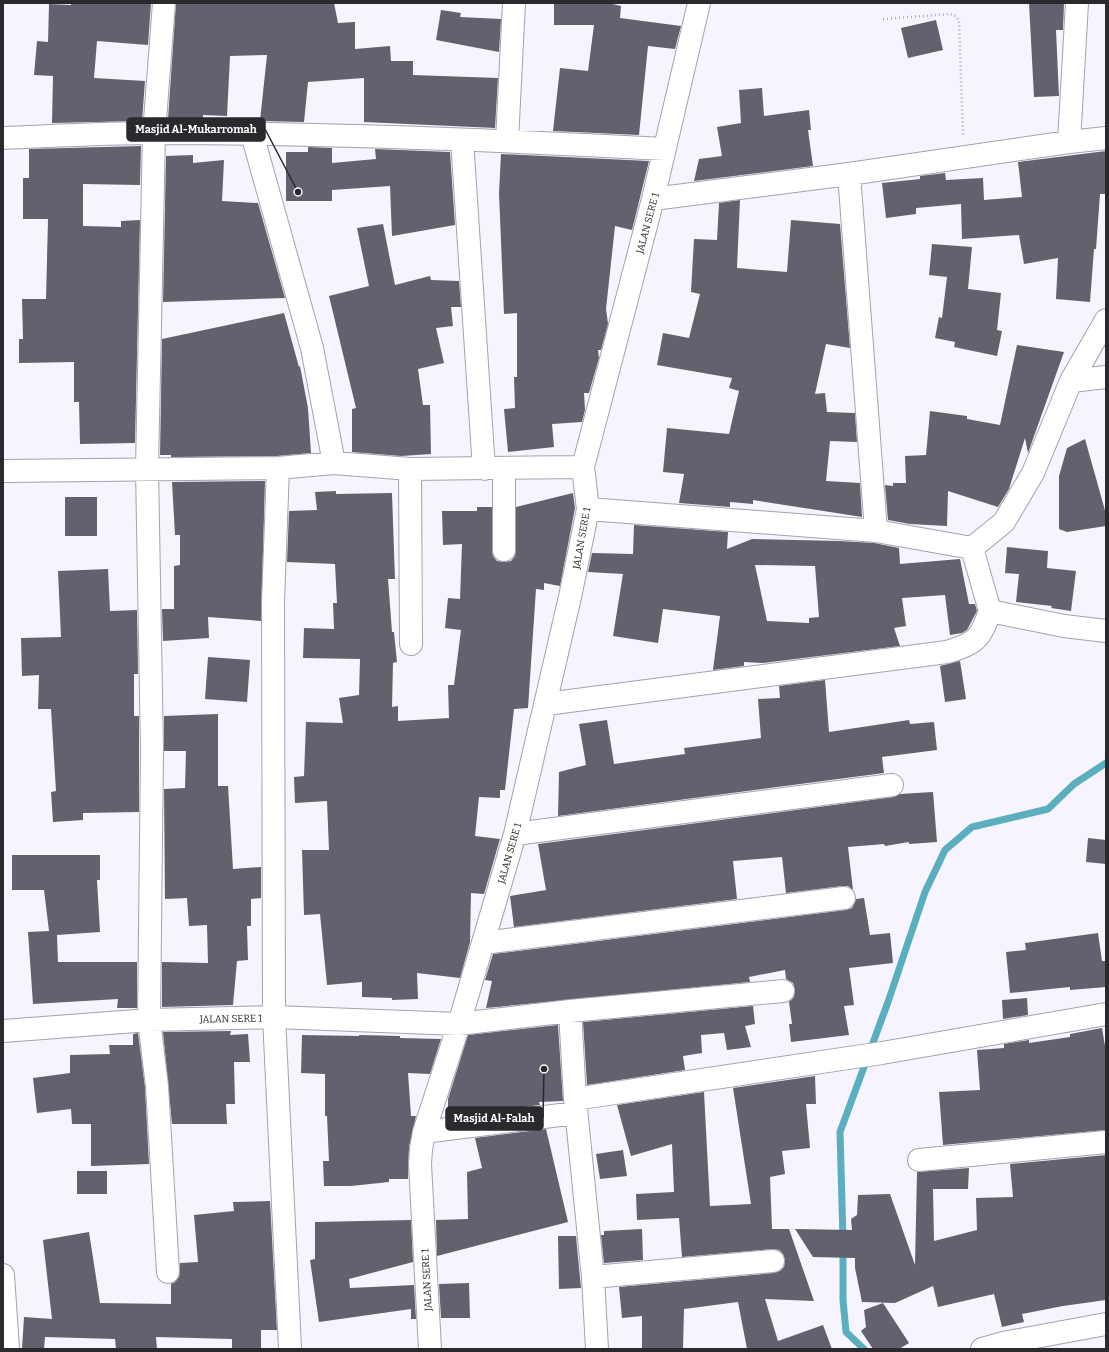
<svg xmlns="http://www.w3.org/2000/svg" width="1109" height="1352" viewBox="0 0 1109 1352" font-family="Bitter,serif">
<style>
.lines{fill:none;stroke-linecap:round;stroke-linejoin:round}
.stream{stroke:#5baebe;stroke-width:7}
.building{fill:#62616d;fill-rule:evenodd}
.minor-casing{stroke:#a3a2ae;stroke-width:24}
.path{stroke:#a9a9b1;stroke-width:2.5;stroke-dasharray:1 3;stroke-linecap:butt}
.minor{stroke:#fff;stroke-width:22}
.labels{text-anchor:middle;stroke-width:4;stroke-linejoin:round;paint-order:stroke}
.street-label{font-size:10px;fill:#2a2a2e;stroke:#fff}
.leader{fill:none;stroke:#2a2a2e;stroke-width:1.5}
.callout-dot{fill:#2a2a2e;stroke:#fff;stroke-width:1.5}
.callout{fill:#2a2a2e;stroke:#2a2a2e;stroke-width:1.5}
.callout-label{font-size:11px;text-anchor:middle;font-weight:bold;fill:#fff}
</style>
<rect width="100%" height="100%" fill="#f5f4ff"/>
<g class="lines">
<path class="stream" d="M843,1239L840,1132L888,1002L925,892L945,850L972,827L1048,809L1074,784L1106,763
M843,1249V1300L846,1332L864,1349"/>
</g>
<path class="building" d="M71,3H151L148,45L97,41L94,78L145,81L142,121L52,123L53,76L34,75L37,41L48,42L49,4L71,5Z
M176,3H334L338,23L355,22V49L390,46L391,61H413V75L498,78L495,128L364,122V78L308,82L304,122L260,121L267,55L230,56L227,116L203,115V120L168,119Z
M554,3H608L621,6L620,18L681,26L675,49L648,46L639,135L553,131L560,68L588,71L594,25H554Z
M1029,3H1064L1063,30H1056L1059,96L1034,97Z
M441,10L461,13L460,17L501,19L499,52L436,40Z
M936,20L943,50L908,58L901,28Z
M762,88L764,116L809,110L811,130H808L813,166L694,181L699,159L722,156L717,127L741,123L739,90Z
M141,146L140,185L83,184V226L121,227V221L140,220L135,443L80,444L79,402H74V362L19,363V339H23L22,299H46L48,219H23V178H29V149Z
M308,147L332,148V163L376,159L375,149L450,152L455,225L392,236L390,186L332,190V201H286V152H308Z
M1106,151V194H1100L1096,249H1094L1090,302L1056,299L1058,258L1024,264L1019,235L962,239L961,204L916,208V214L886,218L882,183L920,179V176L945,173L946,180L983,178L984,200L1022,197L1018,162Z
M501,154L649,161L632,230L615,226L606,309L608,324L601,350H598L599,358L589,393H584L585,410L582,422L552,424L554,447L508,452L504,409L515,408L514,377H517V313L504,314L499,193Z
M193,155V163L224,160L222,201L258,203L285,298L163,302L166,156Z
M740,200L737,268L787,272L791,220L840,224L850,348L826,344L815,394L825,393L827,412L855,413L857,442L830,441L826,481L860,483L862,517L753,500V504L730,502V507L679,503L684,474L663,472L667,428L729,434L739,391L729,388L732,378L657,365L663,333L689,338L700,294L691,292L694,239L717,240L719,203Z
M383,224L395,285L430,276L431,280L459,281L461,307H451L453,326L436,328L444,363L418,369L423,405H430L431,454L401,456L352,452V409L356,408L329,296L369,286L357,228Z
M932,244L972,247L968,289L1001,293L997,330L1002,331L997,356L954,347L955,342L935,338L939,317L942,318L947,277L929,275Z
M284,313L299,367L300,366L308,408L311,453L277,456L171,457V455H160L162,339Z
M1017,345L1064,352L1028,453L1025,438L1009,489L998,507L948,491L947,526L910,524L888,520L885,485L893,486V483H906L905,456L926,455L930,411L967,416V419L1000,425Z
M1085,439L1106,514V526L1067,532L1059,529V476L1067,448Z
M265,481L261,621L208,617L209,638L163,641L162,609H174V566L180,565V535H175L172,482Z
M336,491V494L392,493L395,579H388L392,632H394L397,662L393,663L392,707L398,706V721L449,718L448,685H454L461,630L445,628L448,598L460,599L462,544L443,545L442,511H477V507H492V550L493,556L497,561L504,562L511,561L515,556L516,550V507L573,493L575,508L560,586L544,583V590L536,589L528,708L514,709L505,790H500V798L479,797L475,836L500,839L484,894L471,893L470,942L460,978L417,973L418,999L392,1000V998L362,997V982L327,985L320,914L304,915L302,850H329L327,801L295,803L294,777L304,776L306,722L343,723L339,698L359,695L360,659L303,658L304,628L334,629L333,603H337L335,564L287,562L289,511L317,510L315,492Z
M65,497H97V536H65Z
M634,525L728,532L727,549L752,539L839,541L874,543L899,548L900,564L960,559L969,604H975L977,611L967,630L962,633L950,635L945,595L902,598L906,626L894,628L900,646L763,663L744,662V666L713,670L720,616L663,609L658,643L613,636L623,574L588,572L592,553L633,554ZM755,565L815,566L819,617L809,618V623L767,621Z
M1007,547L1048,551L1047,568L1076,571L1071,611L1051,608L1052,606L1016,602L1019,574L1005,573Z
M108,569L110,611L137,610L138,670V674H134V716H139V812L83,813V820L53,822L51,792L56,791L51,709H38L39,675L22,676L21,638L61,637L58,571Z
M208,657L250,660L247,702L205,699Z
M960,661L966,699L945,702L940,666Z
M825,680L829,732L909,720L910,724L934,722L937,750L882,757L884,773L558,816L559,772L586,765L579,724L607,720L614,764L685,754L684,748L761,738L758,699L780,698L779,686Z
M218,714V786H228L233,869L261,867V898L251,899V926H247L248,960L237,961L233,1005L162,1007V962L208,963L207,925L189,926L187,898L165,899L164,789L185,788L186,751H164V716Z
M933,792L937,842L909,844V842L885,846L884,844L848,847L853,890L848,886H842L786,893L782,857L733,861L737,899L514,927L510,896L546,890L538,844L894,797L900,794Z
M1088,838L1106,840V864L1086,862Z
M12,855H100V880H97L100,932L57,935L58,962H137V1008H117L118,999L33,1004L28,932L49,931L44,890H12Z
M864,898L870,935L890,933L893,963L849,968L854,1005L844,1006L849,1035L791,1042L789,1024H792L789,1002L794,997L795,990L793,983L786,979L785,970L749,977L750,982L486,1008L492,981L485,980L493,954L846,910L852,908L856,899Z
M1098,933L1102,961H1106V987L1070,990V987L1010,993L1006,952L1026,950L1025,943Z
M1027,998L1028,1015L1003,1019L1002,1000Z
M753,1006L755,1024L745,1026L751,1047L727,1050L724,1033L701,1035L702,1053L683,1056L685,1070L587,1085L583,1022Z
M558,1025L563,1101L539,1102L540,1105L448,1116V1099L468,1035Z
M1102,1028L1106,1052V1130L943,1145L939,1092L980,1090L977,1050L1004,1048V1044L1029,1040V1043L1070,1037V1034Z
M231,1031L230,1035L248,1034L250,1062H234L235,1104H226L227,1124H172L163,1032Z
M138,1033L145,1087L149,1164L91,1166V1124H72L71,1109L37,1113L33,1078L70,1073V1055L110,1054L109,1045H133V1034Z
M302,1035L359,1036V1035L400,1036V1038L441,1039L430,1074L408,1073L411,1116H416L409,1147L408,1179H389V1182L351,1186H324L323,1161H329L327,1116H325V1074L301,1073Z
M815,1076L816,1104H806L810,1148L782,1151L785,1174L770,1177L772,1229H789L814,1301L765,1299L778,1341L823,1325L832,1349H747L738,1302L684,1309L683,1349H642V1316L622,1318L619,1287L774,1273L780,1271L784,1267L785,1260L783,1254L779,1250L772,1249L682,1257L679,1218L637,1220L636,1194L674,1192L672,1144L631,1156L617,1105L704,1092L710,1206L751,1204L733,1088Z
M546,1129L568,1222L437,1256L436,1220L468,1219L467,1172L482,1168L475,1138Z
M623,1150L627,1176L600,1179L596,1154Z
M1106,1155V1300L1063,1306L1022,1314L1024,1322L1002,1327L994,1294L938,1307L933,1286L895,1303L862,1302L855,1268V1258L813,1257L795,1229L852,1230L851,1219L857,1215L858,1195L890,1194L915,1265L917,1172L969,1168L968,1189H933L934,1241L977,1230L976,1198L1013,1197L1010,1164Z
M77,1171H107V1194H77Z
M270,1201L277,1330H261V1349H232V1339L156,1337L157,1349H116L115,1339L45,1337L44,1349H22L24,1317L52,1319L43,1240L89,1232L100,1303L171,1304V1284L175,1282L179,1277L180,1263L198,1262L194,1215L234,1211L233,1202Z
M411,1220L413,1262L349,1279L350,1288L414,1285L416,1319H411V1309L319,1322L310,1260L315,1259V1222Z
M642,1229L643,1260L604,1263L601,1235H604V1231Z
M558,1236H576L581,1288L559,1289Z
M469,1283L470,1318H441L439,1284Z
M883,1303L909,1343L899,1349H873L861,1331L866,1327L864,1310Z"/>
<g class="lines">
<g class="minor-casing">
<path id="minor" d="M164,3L154,133L147,468L152,750L149,1020L157,1086L168,1272
M252,134L312,348L334,463
M3,138C54,136 105,133 156,133C326,133 496,140 665,149
M462,140L484,469
M507,141L514,3
M1069,142L1077,3
M849,174L876,531
M653,199L849,174L1069,142L1106,138
M1071,381L1106,377
M278,468L273,602L274,1017L290,1349
M504,468V550
M410,469L411,644
M3,471L278,468L334,463L410,469L583,467
M588,509L876,531L972,548L1004,522L1033,473L1071,381L1106,320
M972,548L990,611L1064,626L1106,631
M546,704L947,652C976,643 980,640 990,611
M515,834L892,785
M483,943L844,898
M570,1011L575,1099L593,1277L597,1349
M3,1031L149,1020L274,1017L459,1024L570,1011L783,991
M575,1099L882,1053L1106,1014
M424,1132L576,1113
M919,1160L1106,1142
M3,1275L8,1349
M593,1277L773,1261
M430,1349L420,1164L421,1149L424,1132L459,1024L515,834L570,597L588,509L583,467L653,199L699,3
M982,1349L1003,1343L1106,1324"/>
</g>
<path class="path" d="M883,19L950,14L956,16L959,21L963,135"/>
<use href="#minor" class="minor"/>
</g>
<g class="labels">
<g class="street-label">
<text transform="translate(647 223) rotate(-75)" y="4">JALAN SERE 1</text>
<text transform="translate(581 538) rotate(-80)" y="4">JALAN SERE 1</text>
<text transform="translate(509 853) rotate(-74)" y="4">JALAN SERE 1</text>
<text transform="translate(231 1018) rotate(-1)" y="4">JALAN SERE 1</text>
<text transform="translate(426 1280) rotate(-93)" y="4">JALAN SERE 1</text>
</g>
</g>
<path class="leader" d="M298 192L265 129M544 1069L543 1118"/>
<g class="callout-dot">
<circle cx="298" cy="192" r="4"/>
<circle cx="544" cy="1069" r="4"/>
</g>
<g class="callout">
<rect x="127" y="118" width="138" height="23" rx="4"/>
<rect x="446" y="1107" width="97" height="23" rx="4"/>
</g>
<g class="callout-label">
<text x="196" y="133">Masjid Al-Mukarromah</text>
<text x="494" y="1122">Masjid Al-Falah</text>
</g>
<rect width="1109" height="1352" fill="none" stroke="#2a2a2e" stroke-width="8"/>
</svg>
